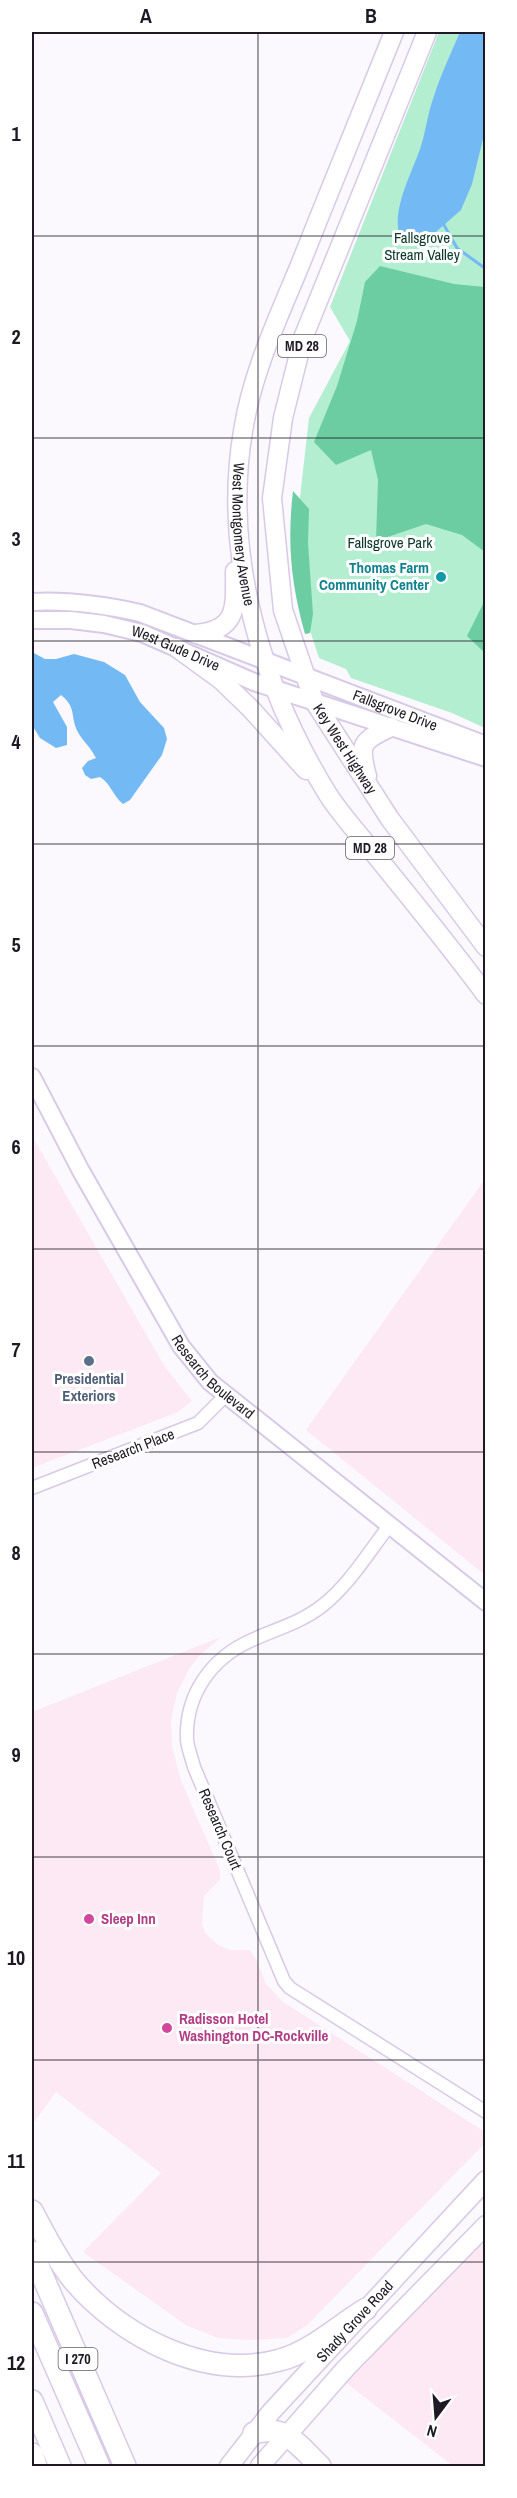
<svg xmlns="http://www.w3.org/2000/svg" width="517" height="2498" viewBox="0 0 517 2498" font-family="'Archivo Narrow',sans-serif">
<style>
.commercial{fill:#fce9f3}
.green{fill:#b3eed1}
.forest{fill:#6ccda2}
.water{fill:#73baf5}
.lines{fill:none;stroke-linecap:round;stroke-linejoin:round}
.stream{stroke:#73baf5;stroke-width:3}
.street-casing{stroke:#d8cae7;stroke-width:15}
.secondary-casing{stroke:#d8cae7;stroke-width:20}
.primary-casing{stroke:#d8cae7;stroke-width:21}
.highway-casing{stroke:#d8cae7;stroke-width:24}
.street{stroke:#fff;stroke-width:12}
.secondary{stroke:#fff;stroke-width:16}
.primary{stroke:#fff;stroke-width:18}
.highway{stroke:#fff;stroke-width:21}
.grid{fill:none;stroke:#1e1924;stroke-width:1.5;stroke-opacity:0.55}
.culture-dot{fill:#0f9aa8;stroke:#fff;stroke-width:2}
.service-dot{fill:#5c6f8a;stroke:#fff;stroke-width:2}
.hotel-dot{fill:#d1479c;stroke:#fff;stroke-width:2}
.labels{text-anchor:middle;stroke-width:6;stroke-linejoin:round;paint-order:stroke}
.shield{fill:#fff;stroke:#625e66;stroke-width:1.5}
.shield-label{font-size:14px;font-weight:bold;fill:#1e1924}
.park-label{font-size:15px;fill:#0c3827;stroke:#fff}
.street-label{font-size:15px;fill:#1e1924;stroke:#fff}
.culture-label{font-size:15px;font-weight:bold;fill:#0d838f;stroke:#fff;text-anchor:end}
.service-label{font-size:15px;font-weight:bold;fill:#4e5e75;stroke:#fff}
.hotel-label{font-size:15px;font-weight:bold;fill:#b23c85;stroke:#fff;text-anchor:start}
.neatline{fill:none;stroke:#1e1924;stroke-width:2}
.grid-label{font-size:20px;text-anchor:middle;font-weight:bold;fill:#1e1924}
</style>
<rect width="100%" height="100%" fill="#fbf8fe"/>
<path class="commercial" d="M32,1136L165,1367L192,1401L178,1412L32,1468Z
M485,1179V1575L306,1430Z
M221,1637L200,1655L189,1669L177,1693L171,1720L172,1747L181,1781L220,1870V1880L204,1896L202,1925L205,1933L218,1945L231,1950H250L257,1961L266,1984L283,2002L485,2132V2143L307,2325L287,2338L248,2340L218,2338L186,2325L83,2252L161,2173L56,2092L32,2125V1712Z
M485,2229V2466H453L340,2378Z"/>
<path class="green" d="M439,32H485V728L452,713L351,678L346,669L319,658L308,624L299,506L309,418L350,341L330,307Z"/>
<path class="forest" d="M380,266L454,284L485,287V552L462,535L426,524L376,541L378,480L371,450L336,465L314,442L337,386L357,321L365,282Z
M293,491L309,509L308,543L313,614L310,633L305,634C291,584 287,543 293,491Z
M485,600L486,653H485L467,636Z"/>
<path class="water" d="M460,32H485V131L472,184L461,210L436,232L415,244L401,239C389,213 413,171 421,146C426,130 428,112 434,96C441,74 451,53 460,32Z
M32,652L45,659H56L74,654L104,662L125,675L140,702L164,728L167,739L162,755L130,800L123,804C112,795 112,785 100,777L91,779L85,775L82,768L88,761L96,758C91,748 84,742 79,734C69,717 78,709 61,695L53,702L67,727V745L56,748L40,738L32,725Z"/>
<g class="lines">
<path class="stream" d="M444,225L457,248L486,269"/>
<g class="street-casing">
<path id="street" d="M32,1488L198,1423L225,1396
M389,1526C368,1553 349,1585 322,1606C300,1623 276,1629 252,1640C211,1658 185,1695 187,1740C188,1749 192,1759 194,1767L284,1981L290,1988L486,2112"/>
</g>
<g class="secondary-casing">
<g id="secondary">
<path id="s1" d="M32,602C69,600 104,605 140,613L486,745"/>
<path id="s2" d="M32,620H71L104,624L142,633L254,682L486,758"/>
<path id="s3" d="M32,1077L81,1171L181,1346L210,1382L486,1602"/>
</g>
</g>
<g class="primary-casing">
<g id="primary">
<path id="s4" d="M394,32C363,109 331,187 300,265C278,318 252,373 243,431C222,556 262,687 327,793C340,814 358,833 373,852C411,899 450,946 486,995"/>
<path id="s5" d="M427,32L303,338L283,418L272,498L283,610L314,701L390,819L486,947"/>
<path d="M196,634C239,630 235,606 235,571"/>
<path d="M177,648L221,680L251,709L306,770"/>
<path d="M367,776C358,743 362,741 391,727"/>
<path id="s6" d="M229,2466L271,2412L486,2180"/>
<path d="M260,2466L346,2368L486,2225"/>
</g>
</g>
<g class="highway-casing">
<path id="highway" d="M32,2211C45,2235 57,2260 74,2281C122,2337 206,2381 280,2360C311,2352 339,2325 366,2309
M32,2252L125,2466
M32,2313L99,2466
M32,2401L60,2466
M254,2433C285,2423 300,2447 320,2466
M32,2454L36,2466"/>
</g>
<use href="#street" class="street"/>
<use href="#secondary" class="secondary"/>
<use href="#primary" class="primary"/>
<use href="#highway" class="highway"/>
</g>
<path class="grid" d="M258,32V2466M32,236H486M32,438H486M32,641H486M32,844H486M32,1046H486M32,1249H486M32,1452H486M32,1654H486M32,1857H486M32,2060H486M32,2262H486"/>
<circle class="culture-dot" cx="441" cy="577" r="6"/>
<circle class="service-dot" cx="89" cy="1361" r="6"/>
<g class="hotel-dot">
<circle cx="89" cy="1919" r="6"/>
<circle cx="167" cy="2028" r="6"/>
</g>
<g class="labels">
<g class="shield">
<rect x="278" y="335" width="48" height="22" rx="4.5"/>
<rect x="346" y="837" width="48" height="22" rx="4.5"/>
<rect x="58.5" y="2348" width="39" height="22" rx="4.5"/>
</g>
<g class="shield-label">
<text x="302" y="351">MD 28</text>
<text x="370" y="853">MD 28</text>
<text x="78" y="2364">I 270</text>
</g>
<g class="park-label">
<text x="422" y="243">Fallsgrove<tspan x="422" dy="17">Stream Valley</tspan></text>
<text x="390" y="548">Fallsgrove Park</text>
</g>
<g class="street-label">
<text dy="5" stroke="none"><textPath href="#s4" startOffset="531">West Montgomery Avenue</textPath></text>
<text dy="5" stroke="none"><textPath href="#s2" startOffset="148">West Gude Drive</textPath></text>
<text dy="5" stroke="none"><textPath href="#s1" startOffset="382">Fallsgrove Drive</textPath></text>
<text dy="5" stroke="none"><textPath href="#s5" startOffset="759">Key West Highway</textPath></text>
<text dy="5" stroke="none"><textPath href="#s3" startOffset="352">Research Boulevard</textPath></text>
<text transform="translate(133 1449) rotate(-21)" y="5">Research Place</text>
<text transform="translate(220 1829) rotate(67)" y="5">Research Court</text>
<text dy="5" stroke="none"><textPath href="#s6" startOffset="192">Shady Grove Road</textPath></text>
</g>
<g class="culture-label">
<text x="429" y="573">Thomas Farm<tspan x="429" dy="17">Community Center</tspan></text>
</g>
<g class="service-label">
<text x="89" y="1384">Presidential<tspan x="89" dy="17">Exteriors</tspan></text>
</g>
<g class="hotel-label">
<text x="101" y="1924">Sleep Inn</text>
<text x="179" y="2024">Radisson Hotel<tspan x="179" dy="17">Washington DC-Rockville</tspan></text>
</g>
</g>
<rect width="517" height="2498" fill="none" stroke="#ffffff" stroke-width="66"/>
<g transform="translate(436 2417) rotate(196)" stroke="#ffffff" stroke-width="4.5" paint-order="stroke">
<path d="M0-4.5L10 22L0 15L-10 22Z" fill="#1e1924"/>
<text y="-9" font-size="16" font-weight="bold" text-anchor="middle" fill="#1e1924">N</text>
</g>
<rect x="33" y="33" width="451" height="2432" class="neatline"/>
<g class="grid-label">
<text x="146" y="23">A</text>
<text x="371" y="23">B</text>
<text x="16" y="141">1</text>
<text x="16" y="344">2</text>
<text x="16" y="546">3</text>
<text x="16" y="749">4</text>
<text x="16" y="952">5</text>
<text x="16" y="1154">6</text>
<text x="16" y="1357">7</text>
<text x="16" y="1560">8</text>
<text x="16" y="1762">9</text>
<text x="16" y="1965">10</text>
<text x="16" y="2168">11</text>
<text x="16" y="2370">12</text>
</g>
</svg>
